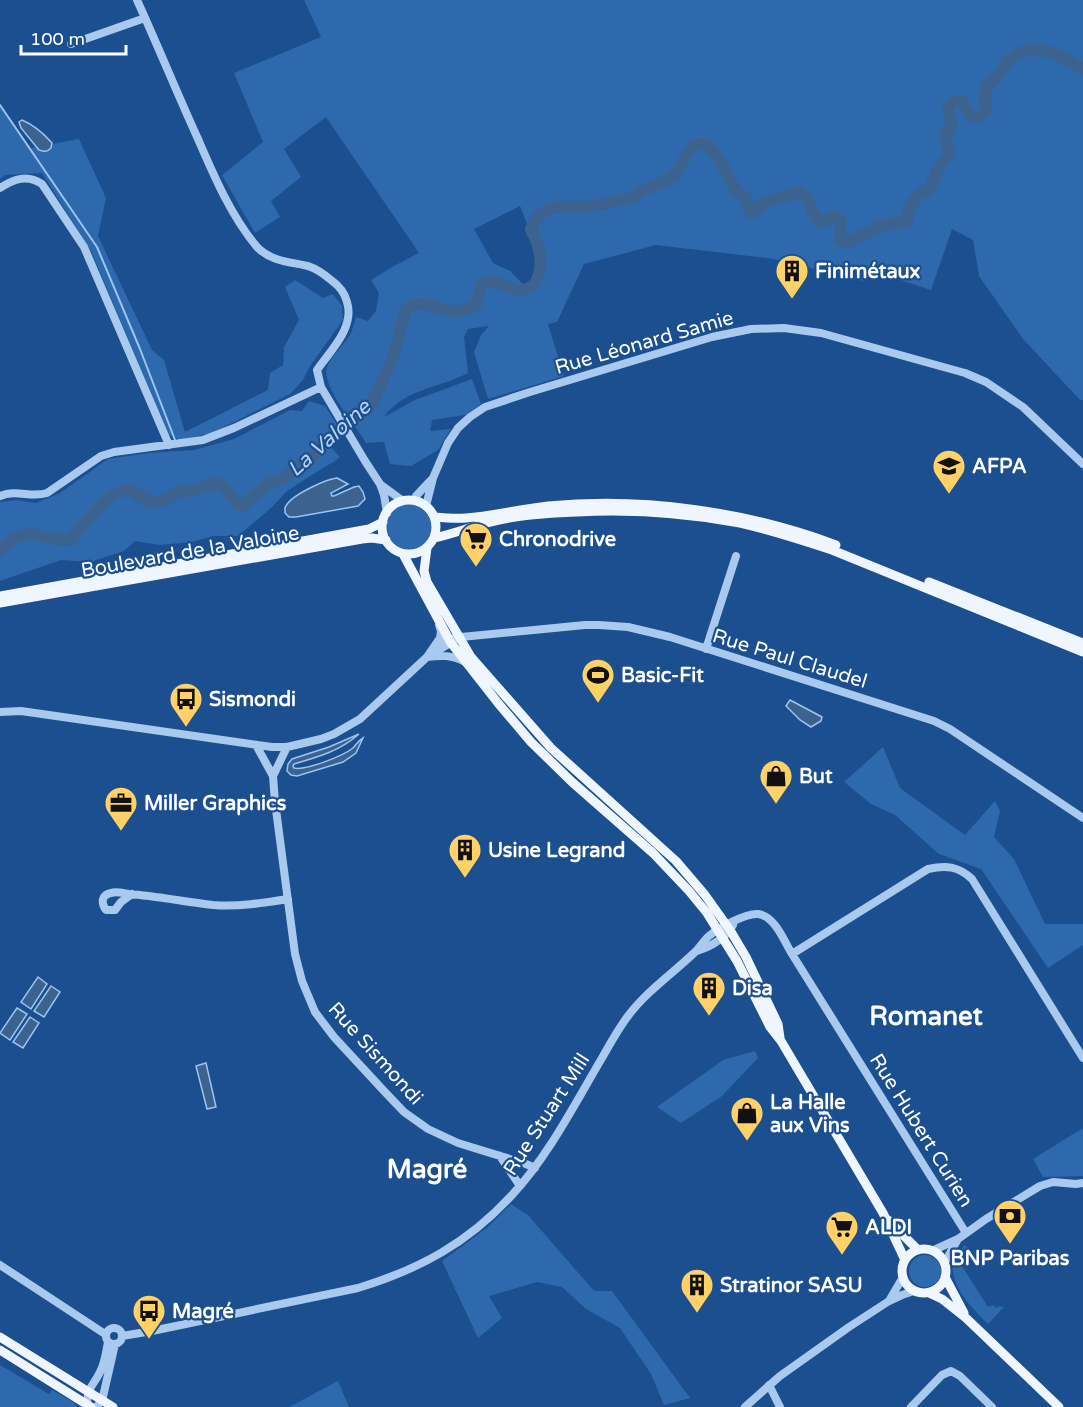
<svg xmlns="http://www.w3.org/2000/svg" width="1083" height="1407" viewBox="0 0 1083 1407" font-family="'Varela Round',sans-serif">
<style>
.green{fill:#2e69ad;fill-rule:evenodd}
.water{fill:#3c6290;stroke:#9cc4f0;stroke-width:1.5}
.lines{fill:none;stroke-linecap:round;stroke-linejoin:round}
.stream{stroke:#9cc4f0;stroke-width:2}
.river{stroke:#3c6290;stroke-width:12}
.minor{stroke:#a9c9ee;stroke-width:8}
.major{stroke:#f0f6ff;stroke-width:9}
.labels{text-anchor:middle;stroke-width:4.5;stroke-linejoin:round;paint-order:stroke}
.poi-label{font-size:20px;font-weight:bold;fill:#fff;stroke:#1b4f8f;text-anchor:start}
.street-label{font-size:20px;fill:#fff;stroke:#1b4f8f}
.water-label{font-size:21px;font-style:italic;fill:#b5d3f5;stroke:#1b4f8f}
.district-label{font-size:26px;font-weight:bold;fill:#fff;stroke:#1b4f8f}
</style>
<rect width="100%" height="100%" fill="#1b4f8f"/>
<path class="green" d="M304,0H1083V400H1080L1023,339L979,276L973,240L952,229L931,290L866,269L863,281L774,259L656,245L584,264L557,322L548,324L564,376L488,399L474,352L481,335L489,326L468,329L464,337L468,373C439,388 404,389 384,417L415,400L472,379L481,404L465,415L432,420L430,431L451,429L438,450L411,466L390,464L384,442L366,443C356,425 318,384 328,365C333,354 344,345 350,335C353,329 354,323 356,317L368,321L376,311L379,293L371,280L394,266L419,253L326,117L284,149L301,177L271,201L280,217L255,233L222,175L263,142L234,73L321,37ZM520,206L545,268L532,280L523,284L510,271L493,263L474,229Z
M0,105L31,148L79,139L106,198L98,236L152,350L164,360L185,432L268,390L270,373L283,365L284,347L299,320L285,287L295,280L323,298L333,294L342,306L343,320L310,366L303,380L290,394L212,433L180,440L169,435L91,251L42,173L5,175L0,179Z
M309,401L325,406L338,426L323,436L327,443L340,457L335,461L318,471L287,491L271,508L238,536H213L192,542L160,545L135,541L124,551L90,562L61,560L0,581V502L16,500L36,503L60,493L108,459L148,453L194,450L234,439L290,410L302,411Z
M387 527a23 23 0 1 1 46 0a23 23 0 1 1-46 0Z
M883,747L900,788L965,835L995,801L1000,811L994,837L1014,859L1045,924H1083V945L1048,968L981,869L939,854L895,815L871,804L844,782Z
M755,1051L758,1058L722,1096L681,1123L657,1107L723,1060Z
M1083,1128V1176L1043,1177L1033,1159Z
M511,1204L528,1215L594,1291H612L690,1398L664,1405L651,1374L620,1328L586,1309L562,1287L537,1282L489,1296L502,1318L478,1338L442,1261L488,1227Z
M965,1245L969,1249L964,1259L966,1263L962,1266L988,1307L993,1305L996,1308L999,1306L1004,1307L988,1324C969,1305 945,1282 955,1253L960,1251Z
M909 1271a16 16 0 1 1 32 0a16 16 0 1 1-32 0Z
M0,1365L49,1394L52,1390L73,1402L77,1407H0Z
M338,1381L349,1407H289Z"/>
<path class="water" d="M22,120C34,125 44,134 52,143L51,148C47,152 45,152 39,150L21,128L19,122Z
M337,478L348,484L331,493L332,496H334L354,487L359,486L363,492L365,499L358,506L296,517H289L285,513C285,508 284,508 288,503C295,494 326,479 337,478Z
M790,700L822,717L821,721L811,727L800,720L786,706Z
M359,734C340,751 318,757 294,764L293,766L294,768C305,771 343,756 353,748C357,744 358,741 363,738L356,753L343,762L297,776L291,775L287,771L288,764L292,759L329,747Z
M38,977L47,984L31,1009L21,1002Z
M51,986L60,992L44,1017L34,1011Z
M17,1008L27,1014L10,1040L0,1033Z
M30,1017L39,1023L23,1048L13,1042Z
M206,1063L216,1107L207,1109L196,1066Z"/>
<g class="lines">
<path class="stream" d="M0,105L97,247L140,349L175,440"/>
<path class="river" d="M0,550C5,546 10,541 15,538C34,528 52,542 71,540L100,506L112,495L129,489L148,501H163L180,491H192L216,483L226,489L236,503L242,506L269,483L281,480L312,457L336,432L370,407L392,360L397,345L405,311C422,292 443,319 467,309C470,308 474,307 476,305C479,300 479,292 480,286L490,281C499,282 508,289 517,290C542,294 543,262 538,246C537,240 533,235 531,229C534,220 541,212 550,209C560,205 572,208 583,207C600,206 617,201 634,197L638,195L640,192L674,177L688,153L695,144H707L719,159L736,190L745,197L751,213L768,201L799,192L807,198L812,210L820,223L835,216L841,221L840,241L848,243L880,226L908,221V213L912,204L920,194L931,187L936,173L950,153L945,136L951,126L948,106L954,101H962L970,116L979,117L987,111L985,101L986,87C990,83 996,79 1000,74C1003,69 1006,63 1010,59C1033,40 1063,55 1083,70"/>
<path class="minor" d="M137,0C158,46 177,93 198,139C214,176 231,216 257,247C270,261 290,262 308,266C317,269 324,274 331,280C338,285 345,293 347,302C355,327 331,350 317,370L321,387L365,461L380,484L384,495L387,513
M71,44L145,18
M0,188C14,179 27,174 42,184L84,247L169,445
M381,485L403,501
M0,496C16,489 31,498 47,493L101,456L114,452L203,440L234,428L321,387
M415,501L416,496L432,479
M426,506L433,478L448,443L458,428L470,417L485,407L530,392L712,337L751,329L784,328L821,333L965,373L986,382L1023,407L1083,464
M436,646L445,640L461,637L585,625H599L628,627L670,637L934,721L950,729L1083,818
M706,649L736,556
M432,654L455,640
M427,657C442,655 452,655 465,662
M0,712L21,711L272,747H287L321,739L334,734L360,719L427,657L440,638L441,631L439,625
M256,745L273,776
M287,747L273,776L275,802L295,954L302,981L315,1012L334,1037L384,1091L404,1112L428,1129L458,1143L526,1164L535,1168
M132,894L121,902L115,910H106C101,903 101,895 111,893C116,891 123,893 129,894C157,896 185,902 213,905C238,907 263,903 288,899
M697,951C712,946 725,939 733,925
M500,1156L520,1186
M966,1233L792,954L928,869C946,865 958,866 972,879L1083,1058
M934,1250L958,1239L986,1219L1040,1186L1053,1182L1076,1184L1083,1183
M945,1262L958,1239
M0,1265L105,1334
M889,1301L903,1277
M106 1336a8 8 0 1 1 16 0a8 8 0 1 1-16 0Z
M122,1336L152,1331L358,1288C420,1269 468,1243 512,1195C549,1155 574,1105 602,1058C610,1044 618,1029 628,1016C647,991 672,974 694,953C700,948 703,941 709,936C718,928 746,913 758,914C775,916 784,941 792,954
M769,1385L780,1407
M87,1404C88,1385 93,1387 100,1372C105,1363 106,1352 108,1342
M96,1407L102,1401L115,1344
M745,1407L780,1376L849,1327L889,1301L902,1295L914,1291
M911,1407L942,1375L951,1371L960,1376L992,1407"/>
<path class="major" d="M382 527a27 27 0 1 1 54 0a27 27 0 1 1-54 0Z
M434,517C445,518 456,519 466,518C493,516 520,509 548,506C644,497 745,511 836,545
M434,538C458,533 480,523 504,519C528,514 553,513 577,512C631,509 686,513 740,523C771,530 802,540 832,550L1083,652
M427,548L424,571L427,582L471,657L551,748L676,861L705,895L730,930L746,957L778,1024L780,1038
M403,554L451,643L498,703L531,742L572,782L653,853L689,891L707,913L737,961L770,1027L781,1041L883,1213L905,1260
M929,582L1083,643
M0,596L369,529L383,522
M0,603L362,539L372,538L386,540
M888,1220L918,1250
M902 1271a22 22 0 1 1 44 0a22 22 0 1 1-44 0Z
M945,1277L964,1313
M929,1293L942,1299L966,1318L1059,1407
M0,1337L113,1407
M0,1350L91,1407"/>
</g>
<defs>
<g id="building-pin" transform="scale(1.725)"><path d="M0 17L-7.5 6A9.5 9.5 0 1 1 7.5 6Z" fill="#ffd166" stroke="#1b4f8f"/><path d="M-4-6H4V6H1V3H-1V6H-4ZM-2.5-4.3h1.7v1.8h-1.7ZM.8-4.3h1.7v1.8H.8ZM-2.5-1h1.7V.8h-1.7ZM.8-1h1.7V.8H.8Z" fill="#111"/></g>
<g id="school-pin" transform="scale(1.725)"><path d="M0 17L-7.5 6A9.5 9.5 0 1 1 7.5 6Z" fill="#ffd166" stroke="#1b4f8f"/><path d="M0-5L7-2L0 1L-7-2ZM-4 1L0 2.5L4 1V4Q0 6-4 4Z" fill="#111"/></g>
<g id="supermarket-pin" transform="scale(1.725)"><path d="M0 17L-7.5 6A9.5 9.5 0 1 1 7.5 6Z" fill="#ffd166" stroke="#1b4f8f"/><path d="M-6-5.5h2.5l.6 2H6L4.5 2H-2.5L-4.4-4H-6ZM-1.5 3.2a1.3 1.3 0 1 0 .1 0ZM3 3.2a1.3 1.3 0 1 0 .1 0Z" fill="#111"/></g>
<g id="stadium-pin" transform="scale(1.725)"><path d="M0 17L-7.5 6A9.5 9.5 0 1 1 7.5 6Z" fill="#ffd166" stroke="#1b4f8f"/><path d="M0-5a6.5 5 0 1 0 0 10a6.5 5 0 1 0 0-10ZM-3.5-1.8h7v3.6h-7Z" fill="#111"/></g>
<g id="bus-pin" transform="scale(1.725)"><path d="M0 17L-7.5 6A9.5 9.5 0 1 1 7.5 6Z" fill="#ffd166" stroke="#1b4f8f"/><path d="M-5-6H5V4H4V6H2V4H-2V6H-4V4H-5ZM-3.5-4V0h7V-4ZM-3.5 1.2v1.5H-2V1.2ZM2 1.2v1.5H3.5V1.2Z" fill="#111"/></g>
<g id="shop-pin" transform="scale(1.725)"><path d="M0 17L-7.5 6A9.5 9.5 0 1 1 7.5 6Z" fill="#ffd166" stroke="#1b4f8f"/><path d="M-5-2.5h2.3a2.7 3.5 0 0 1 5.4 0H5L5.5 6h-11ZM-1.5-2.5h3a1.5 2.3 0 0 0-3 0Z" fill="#111"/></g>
<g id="office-pin" transform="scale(1.725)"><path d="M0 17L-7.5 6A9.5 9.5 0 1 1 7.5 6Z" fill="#ffd166" stroke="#1b4f8f"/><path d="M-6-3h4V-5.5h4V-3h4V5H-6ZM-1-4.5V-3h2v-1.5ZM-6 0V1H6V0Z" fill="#111"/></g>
<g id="bank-pin" transform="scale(1.725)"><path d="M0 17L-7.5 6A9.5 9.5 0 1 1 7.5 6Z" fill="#ffd166" stroke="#1b4f8f"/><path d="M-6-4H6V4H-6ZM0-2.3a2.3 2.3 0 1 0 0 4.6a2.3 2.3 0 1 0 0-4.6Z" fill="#111"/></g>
</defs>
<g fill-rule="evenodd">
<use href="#building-pin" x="792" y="271"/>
<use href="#school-pin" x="949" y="466"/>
<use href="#supermarket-pin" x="476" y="539"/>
<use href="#stadium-pin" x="598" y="675"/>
<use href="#bus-pin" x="186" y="699"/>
<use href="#shop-pin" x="776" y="776"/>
<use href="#office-pin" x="121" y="803"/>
<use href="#building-pin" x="465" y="850"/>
<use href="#building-pin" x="709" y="988"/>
<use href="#shop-pin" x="747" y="1113"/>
<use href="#bank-pin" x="1010" y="1216"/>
<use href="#supermarket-pin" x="842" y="1227"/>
<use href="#building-pin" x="697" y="1285"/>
<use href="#bus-pin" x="149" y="1311"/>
</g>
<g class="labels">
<g class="poi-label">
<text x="815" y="278">Finimétaux</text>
<text x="972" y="473">AFPA</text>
<text x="499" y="546">Chronodrive</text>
<text x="621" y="682">Basic-Fit</text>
<text x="209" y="706">Sismondi</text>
<text x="799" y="783">But</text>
<text x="144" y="810">Miller Graphics</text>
<text x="488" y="857">Usine Legrand</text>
<text x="732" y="995">Disa</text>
<text x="770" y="1109">La Halle<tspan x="770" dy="23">aux Vins</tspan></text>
<text x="865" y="1234">ALDI</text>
<text x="1010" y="1265" text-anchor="middle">BNP Paribas</text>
<text x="720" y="1292">Stratinor SASU</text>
<text x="172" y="1318">Magré</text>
</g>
<g class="street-label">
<text transform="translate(644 342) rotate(-16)" y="7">Rue Léonard Samie</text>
<text transform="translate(190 551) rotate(-10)" y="7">Boulevard de la Valoine</text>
<text transform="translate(790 658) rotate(17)" y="7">Rue Paul Claudel</text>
<text transform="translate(376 1053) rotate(48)" y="7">Rue Sismondi</text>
<text transform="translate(546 1114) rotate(-57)" y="7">Rue Stuart Mill</text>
<text transform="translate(922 1130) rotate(58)" y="7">Rue Hubert Curien</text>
</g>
<g class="water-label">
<text transform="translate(329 438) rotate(-42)" y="7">La Valoine</text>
</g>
<g class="district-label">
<text x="926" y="1025">Romanet</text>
<text x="427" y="1178">Magré</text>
</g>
</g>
<path d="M21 45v9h105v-9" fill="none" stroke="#ffffff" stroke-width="3"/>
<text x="30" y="45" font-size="18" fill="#ffffff" stroke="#1b4f8f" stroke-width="4.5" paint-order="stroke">100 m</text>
</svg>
